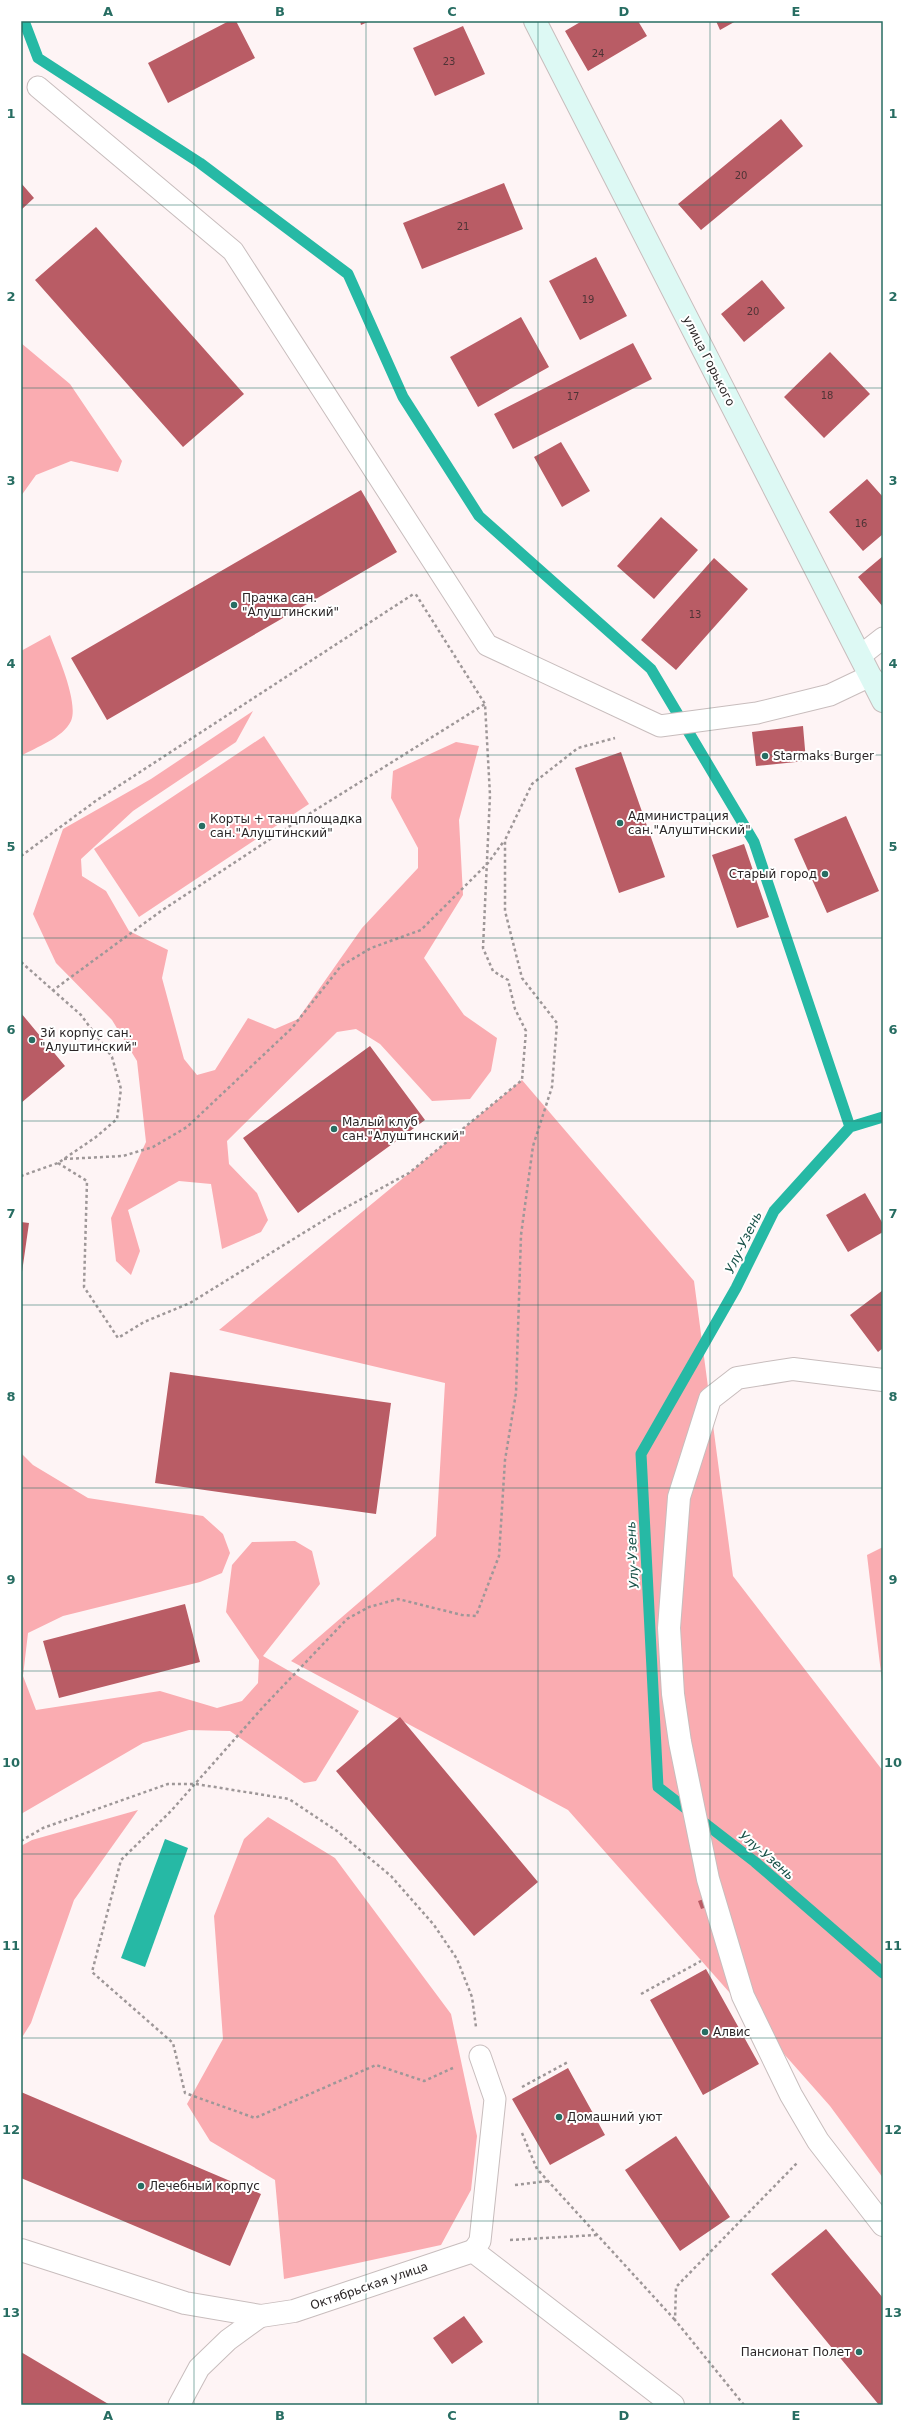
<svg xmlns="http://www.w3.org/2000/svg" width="904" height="2426" viewBox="0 0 904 2426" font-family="'DejaVu Sans',sans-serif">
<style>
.green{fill:#faacb1}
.water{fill:#26b9a5}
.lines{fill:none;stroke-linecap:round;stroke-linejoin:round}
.stream{stroke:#26b9a5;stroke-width:11}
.building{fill:#b95c65}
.lane-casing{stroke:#c8bdbd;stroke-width:23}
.street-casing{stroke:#c8bdbd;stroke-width:24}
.secondary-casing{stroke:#c8bdbd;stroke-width:24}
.path{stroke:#9e9798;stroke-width:2.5;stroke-dasharray:3 3;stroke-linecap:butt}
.lane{stroke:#fff;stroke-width:21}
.street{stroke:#fff;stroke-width:22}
.secondary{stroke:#ddf9f4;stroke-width:22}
.grid{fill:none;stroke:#276d62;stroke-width:1;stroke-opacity:0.55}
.poi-dot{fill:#276d62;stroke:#fff;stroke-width:1.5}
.labels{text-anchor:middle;stroke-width:4;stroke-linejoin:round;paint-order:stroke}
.number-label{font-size:10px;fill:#4e3436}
.street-label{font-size:12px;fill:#2b2627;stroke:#fff}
.poi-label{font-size:12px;fill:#2b2627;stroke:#fff;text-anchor:start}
.water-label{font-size:13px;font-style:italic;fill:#185148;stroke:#fff}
.neatline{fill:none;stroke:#276d62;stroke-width:1.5}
.grid-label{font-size:13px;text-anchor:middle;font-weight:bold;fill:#276d62}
</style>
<rect width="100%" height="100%" fill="#fef4f5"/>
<path class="green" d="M21,343L70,384L122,461L118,472L71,461L36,475L21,496Z
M50,635C57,654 79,702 71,721C63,738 36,747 21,756V651Z
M253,711L236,742L133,811L81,859L82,876L106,891L129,931L168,950L162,978L184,1059L197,1075L215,1070L248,1018L275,1029L298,1019L362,928L418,868V848L391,798L393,771L456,742L479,746L459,820L463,895L424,958L464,1015L497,1038L491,1071L470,1099L432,1101L380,1044L356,1029L337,1032L227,1141L229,1164L257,1193L268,1220L261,1232L222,1249L211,1184L179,1181L128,1210L140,1251L131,1275L116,1261L111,1218L146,1142L137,1061L112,1020L56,963L33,914L63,829L151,779Z
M264,736L309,804L139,917L94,849Z
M522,1080L694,1281L733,1576L883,1771V2178L830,2106L568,1810L291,1661L436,1536L445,1383L219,1330Z
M21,1453L33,1465L88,1498L203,1516L223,1534L230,1553L222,1573L200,1582L63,1616L28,1633L23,1676L36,1710L160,1691L217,1708L242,1701L258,1683L259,1660L226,1612L232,1565L252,1542L295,1541L312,1551L320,1584L263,1656L359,1711L316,1781L304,1783L230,1731L189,1730L143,1743L21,1814Z
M883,1547V1690L867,1555Z
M138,1810L74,1900L31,2023L21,2039V1846L32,1840Z
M268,1817L335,1858L451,2014L477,2136L471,2190L441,2245L284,2279L275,2180L210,2141L187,2104L223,2039L214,1916L244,1839Z"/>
<path class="water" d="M165,1839L188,1848L145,1967L121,1958Z"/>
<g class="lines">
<path class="stream" d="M24,21L38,58L200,163L348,274L403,397L479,516L651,669L754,842L850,1127
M883,1117L850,1127L774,1211L736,1288L641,1454L658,1787L755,1862L883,1973"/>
</g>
<path class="building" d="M229,21H236L255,58L168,103L148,63Z
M360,21H370L361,25Z
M582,21H638L647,36L588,71L565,31Z
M716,21H736L720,30Z
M463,26L485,74L435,96L413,48Z
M781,119L803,146L701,230L678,204Z
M21,183L34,198L21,210Z
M504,183L523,229L422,269L403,223Z
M96,227L244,394L183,447L35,280Z
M596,257L627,316L580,340L549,281Z
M762,280L785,308L744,342L721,314Z
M521,317L549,367L478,407L450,357Z
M633,343L652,379L513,449L494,414Z
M830,352L870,394L824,438L784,397Z
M561,442L590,491L562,507L534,457Z
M867,479L883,497V534L863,551L829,512Z
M361,490L397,552L107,720L71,658Z
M661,517L698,550L654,599L617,566Z
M883,556V607L858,577Z
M714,558L748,589L676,670L641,640Z
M803,726L806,761L756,766L752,732Z
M621,752L665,877L619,893L575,768Z
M846,816L879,891L827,913L794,839Z
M744,844L769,917L737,928L712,855Z
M21,1013L65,1066L21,1103Z
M370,1046L425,1120L298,1213L243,1138Z
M865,1193L883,1224V1232L848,1252L826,1215Z
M21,1222L29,1223L22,1272H21Z
M883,1290V1348L878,1352L850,1315Z
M170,1372L391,1403L376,1514L155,1483Z
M185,1604L200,1662L59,1698L43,1641Z
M400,1717L538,1882L474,1936L336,1771Z
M707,1898L710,1906L701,1909L698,1901Z
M706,1969L759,2064L703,2095L650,2000Z
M568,2068L605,2135L550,2165L512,2099Z
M21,2092L261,2194L230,2266L21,2178Z
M676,2136L730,2217L680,2251L625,2170Z
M826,2229L883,2298V2405H879L771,2274Z
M464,2316L483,2342L452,2364L433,2338Z
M21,2352L110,2405H21Z"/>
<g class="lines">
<g class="lane-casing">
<path id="lane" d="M38,87L233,251L487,645L660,726L757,713L830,695L870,676L883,689
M860,656L883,638
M473,2251L480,2241L495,2099L480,2056
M179,2405L199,2368L228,2340L261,2316"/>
</g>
<g class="street-casing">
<path id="street" d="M883,1380L793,1369L737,1378L710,1399L679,1497L669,1628L673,1694L680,1742L708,1879L743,1996L791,2095L818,2141L883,2225
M21,2250L185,2303L261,2316L294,2311L473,2251L673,2405"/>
</g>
<g class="secondary-casing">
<path id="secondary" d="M535,21L883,701"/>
</g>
<path class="path" d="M21,856L97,800L415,593
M21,962L81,1015L112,1057L121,1089L117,1119L96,1137L58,1163L21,1176
M52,991L161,911L293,824L485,704
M64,1159L123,1156L153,1147L187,1127L292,1028L341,966L371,948L421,930L488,863L504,841
M58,1163L87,1181L84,1287L118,1338L144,1322L190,1303L334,1214L409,1173L522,1080L526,1031L515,1009L508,980L493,971L483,948L490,795L485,704L415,593
M21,1841L43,1828L168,1784H196L289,1799L337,1831L391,1876L434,1925L457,1959L472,1997L476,2027
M641,1994L701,1961
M453,2068L424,2081L376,2065L255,2118L185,2093L173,2043L92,1972L121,1860L171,1811L264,1706L347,1619L369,1607L398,1599L462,1615L476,1616L499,1556L505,1460L516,1393L521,1235L533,1146L552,1087L557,1023L522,978L505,911V840L532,784L578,748L615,738
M522,2087L568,2062
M522,2133L537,2169L675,2320
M515,2185L548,2181
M510,2240L597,2235
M744,2405L675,2320L676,2287L797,2163"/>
<use href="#lane" class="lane"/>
<use href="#street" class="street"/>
<use href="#secondary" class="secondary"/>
</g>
<path class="grid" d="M194,21V2405M366,21V2405M538,21V2405M710,21V2405M21,205H883M21,388H883M21,572H883M21,755H883M21,938H883M21,1121H883M21,1305H883M21,1488H883M21,1671H883M21,1854H883M21,2038H883M21,2221H883"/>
<g class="poi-dot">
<circle cx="234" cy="605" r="4"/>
<circle cx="765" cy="756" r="4"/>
<circle cx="620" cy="823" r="4"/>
<circle cx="202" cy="826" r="4"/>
<circle cx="825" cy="874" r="4"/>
<circle cx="32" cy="1040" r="4"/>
<circle cx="334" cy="1129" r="4"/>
<circle cx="705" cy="2032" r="4"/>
<circle cx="559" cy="2117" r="4"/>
<circle cx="141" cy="2186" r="4"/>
<circle cx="859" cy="2352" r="4"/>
</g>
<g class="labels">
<g class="number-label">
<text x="598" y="57">24</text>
<text x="449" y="65">23</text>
<text x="741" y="179">20</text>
<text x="463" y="230">21</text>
<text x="588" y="303">19</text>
<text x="753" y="315">20</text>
<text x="827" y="399">18</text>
<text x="573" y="400">17</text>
<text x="861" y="527">16</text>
<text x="695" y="618">13</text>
</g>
<g class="street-label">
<text transform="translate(709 361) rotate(63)" y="4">улица Горького</text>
<text transform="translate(369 2286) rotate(-19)" y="4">Октябрьская улица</text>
</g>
<g class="poi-label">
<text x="242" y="602">Прачка сан.<tspan x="242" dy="14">"Алуштинский"</tspan></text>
<text x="773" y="760">Starmaks Burger</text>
<text x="628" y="820">Администрация<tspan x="628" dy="14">сан."Алуштинский"</tspan></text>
<text x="210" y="823">Корты + танцплощадка<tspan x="210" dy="14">сан."Алуштинский"</tspan></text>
<text x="817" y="878" text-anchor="end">Старый город</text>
<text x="40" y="1037">3й корпус сан.<tspan x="40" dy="14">"Алуштинский"</tspan></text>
<text x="342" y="1126">Малый клуб<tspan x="342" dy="14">сан."Алуштинский"</tspan></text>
<text x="713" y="2036">Алвис</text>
<text x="567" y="2121">Домашний уют</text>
<text x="149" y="2190">Лечебный корпус</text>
<text x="851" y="2356" text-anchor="end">Пансионат Полет</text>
</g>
<g class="water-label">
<text transform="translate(743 1242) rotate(-64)" y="5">Улу-Узень</text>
<text transform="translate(632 1555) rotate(-93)" y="5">Улу-Узень</text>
<text transform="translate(767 1855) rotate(40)" y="5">Улу-Узень</text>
</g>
</g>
<rect width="904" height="2426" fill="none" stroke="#ffffff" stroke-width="44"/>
<rect x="22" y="22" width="860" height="2382" class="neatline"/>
<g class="grid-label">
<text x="108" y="16">A</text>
<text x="280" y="16">B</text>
<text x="452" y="16">C</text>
<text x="624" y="16">D</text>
<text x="796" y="16">E</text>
<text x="11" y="118">1</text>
<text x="893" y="118">1</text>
<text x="11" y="301">2</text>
<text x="893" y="301">2</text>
<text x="11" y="485">3</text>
<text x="893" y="485">3</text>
<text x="11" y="668">4</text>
<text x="893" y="668">4</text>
<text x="11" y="851">5</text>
<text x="893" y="851">5</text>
<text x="11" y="1034">6</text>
<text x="893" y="1034">6</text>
<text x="11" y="1218">7</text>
<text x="893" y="1218">7</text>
<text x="11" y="1401">8</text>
<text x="893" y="1401">8</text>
<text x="11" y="1584">9</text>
<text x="893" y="1584">9</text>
<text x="11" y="1767">10</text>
<text x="893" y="1767">10</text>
<text x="11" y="1950">11</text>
<text x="893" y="1950">11</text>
<text x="11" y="2134">12</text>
<text x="893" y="2134">12</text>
<text x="11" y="2317">13</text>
<text x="893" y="2317">13</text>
<text x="108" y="2420">A</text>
<text x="280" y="2420">B</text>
<text x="452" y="2420">C</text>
<text x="624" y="2420">D</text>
<text x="796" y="2420">E</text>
</g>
</svg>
